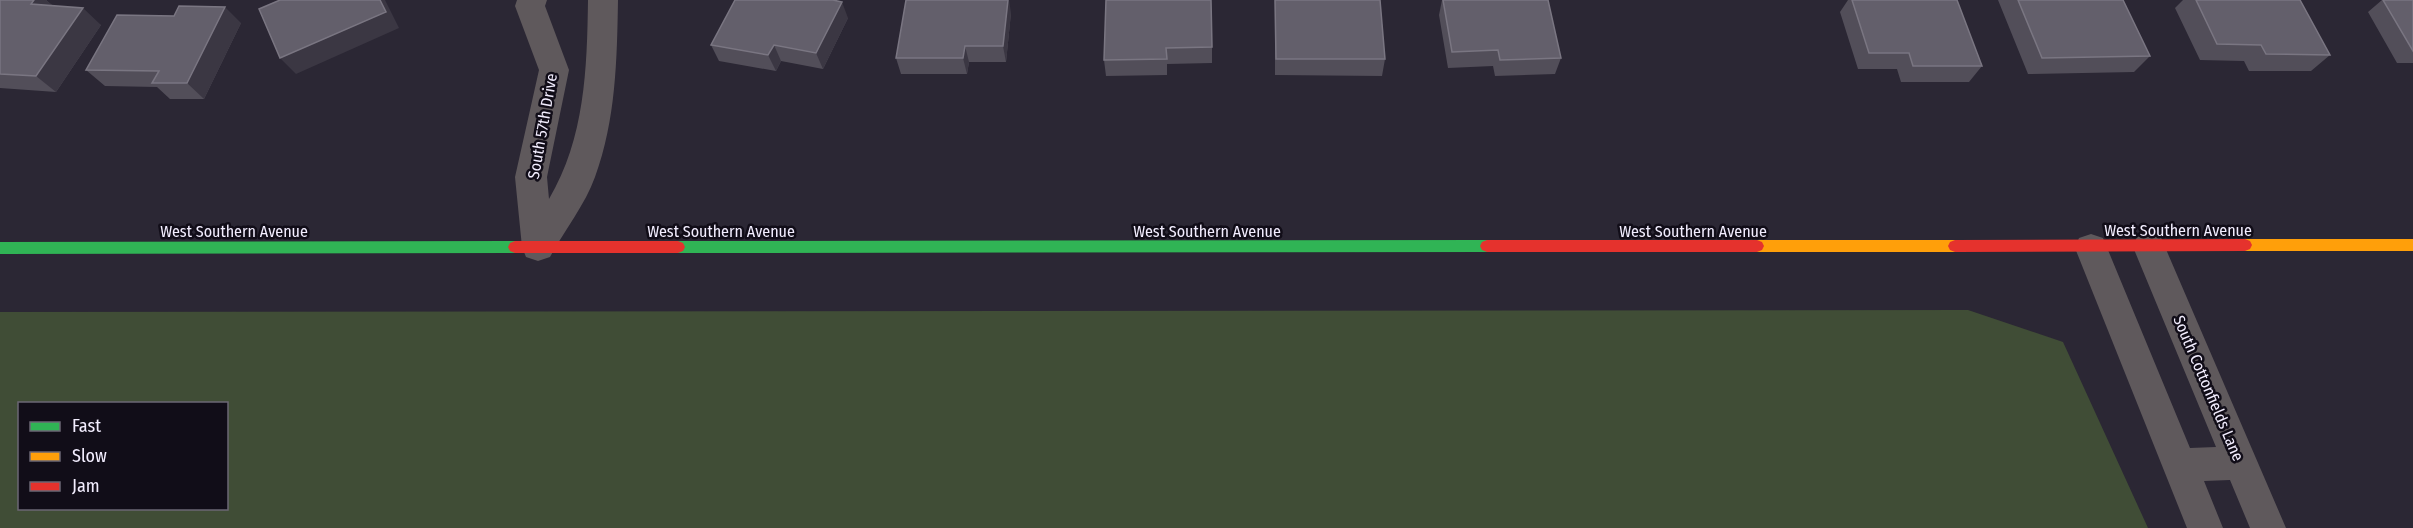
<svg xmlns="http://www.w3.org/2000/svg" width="2413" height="528" viewBox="0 0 2413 528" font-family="'Fira Sans Condensed',sans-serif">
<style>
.green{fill:#404d36;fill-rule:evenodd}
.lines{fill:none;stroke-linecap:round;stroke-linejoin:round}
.street{fill:#5f595c;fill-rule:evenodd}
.fast{fill:#30b455;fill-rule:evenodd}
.slow{fill:#ff9f0a;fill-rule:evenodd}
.jam{fill:#e5322d;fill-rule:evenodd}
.wall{fill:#524e59}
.shaded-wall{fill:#3b3743}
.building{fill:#635f6b;stroke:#7a7682;stroke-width:1.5}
.labels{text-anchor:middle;stroke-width:5;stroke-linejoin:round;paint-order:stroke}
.street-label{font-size:16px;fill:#f3eeff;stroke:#110d18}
</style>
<rect width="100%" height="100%" fill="#2b2734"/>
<path class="green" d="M1968,310L2063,342L2148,528H0V312ZM20,404H226V508H20Z"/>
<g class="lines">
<path class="street" d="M517,0H547L545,6L569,70L547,177L549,199C585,138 587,69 588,0H618C617,59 616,120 595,177C585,205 564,231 550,257L538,261L526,257L522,247L515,177L539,70L515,6Z
M2149,233L2161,237L2165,247L2286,528H2250L2230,480L2204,481L2223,528H2187L2075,248L2079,238L2091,234L2103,238L2190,448L2216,447L2133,247L2137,237Z"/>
<path class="fast" d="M1487,240L1492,242L1494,246L1492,250L1487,252L678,253L673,251L671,247L673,243L678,241Z
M515,241L520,243L522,247L520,251L515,253L0,254V242Z"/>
<path class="slow" d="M2245,239H2413V251H2245L2240,249L2238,245L2240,241Z
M1757,240H1955L1960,242L1962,246L1960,250L1955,252H1757L1752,250L1750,246L1752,242Z"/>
<path class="jam" d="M2245,239L2250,241L2252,245L2250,249L2245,251L1955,252L1950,250L1948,246L1950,242L1955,240Z
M1487,240H1757L1762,242L1764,246L1762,250L1757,252H1487L1482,250L1480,246L1482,242Z
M515,241H678L683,243L685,247L683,251L678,253H515L510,251L508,247L510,243Z"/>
</g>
<path class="wall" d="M0,0H46L53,6L101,25L56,92L0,88Z
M1106,0L1212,47V63L1167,64V75L1106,76L1104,60Z
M1275,0H1380L1385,59L1382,76L1275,75Z
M1442,0H1548L1561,58L1555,74L1495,76L1493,66L1448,68L1439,15Z
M1848,0H1957L1982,66L1969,82H1901L1897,69H1858L1840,12Z
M1998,0H2123L2150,56L2134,72L2028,74Z
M2183,0H2300L2330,55L2311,71H2249L2244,61L2200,60L2175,8Z
M2382,0H2413V63H2397L2368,12Z
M1011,13L1006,62H969L967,74H901L896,58Z
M848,18L823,69L781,61L776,71L719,61L711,45Z
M241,23L204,99H170L157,87L105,86L86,70Z"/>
<path class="shaded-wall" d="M34,0H46L58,10L31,4Z
M380,0H385L399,28L296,74L280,58Z
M1008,0H1009L1011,13L1006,62L1003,46Z
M842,2L848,18L823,69L816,53Z
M225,7L241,23L204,99L187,83Z
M83,8L101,25L56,92L36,76Z
M774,45L781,61L776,71L768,55Z
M965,46L969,62L967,74L963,58Z"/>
<path class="building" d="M0,0H34L31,4L83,8L36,76L0,74Z
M280,0H380L386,12L280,58L259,9Z
M735,0H833L842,2L816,53L774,45L768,55L711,45Z
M906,0H1008L1003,46H965L963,58H896Z
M1106,0H1211L1212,47L1166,48L1167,59L1104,60Z
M1275,0H1380L1385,59H1276Z
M1443,0H1548L1561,58L1500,60L1498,50L1452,52Z
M1852,0H1957L1982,66H1913L1909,53H1869Z
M2018,0H2123L2150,56L2042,58Z
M2196,0H2300L2330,55L2266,54L2261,45L2217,44Z
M2383,0H2413V51Z
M179,6L225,7L187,83H152L159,71L86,70L117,15L174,16Z"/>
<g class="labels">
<g class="street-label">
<text transform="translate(542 126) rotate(-80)" y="6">South 57th Drive</text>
<text x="2178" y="236">West Southern Avenue</text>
<text x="234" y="237">West Southern Avenue</text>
<text x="721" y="237">West Southern Avenue</text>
<text x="1207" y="237">West Southern Avenue</text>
<text x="1693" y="237">West Southern Avenue</text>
<text transform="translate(2209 388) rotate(67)" y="6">South Cottonfields Lane</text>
</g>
</g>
<rect x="18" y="402" width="210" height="108" fill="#110d18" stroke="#6b6774" stroke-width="1.5"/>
<rect x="30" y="422" width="30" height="9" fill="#30b455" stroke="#6b6774" stroke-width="1.5"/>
<text x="72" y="432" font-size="18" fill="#f3eeff">Fast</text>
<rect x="30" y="452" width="30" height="9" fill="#ff9f0a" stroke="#6b6774" stroke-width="1.5"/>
<text x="72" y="462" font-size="18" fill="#f3eeff">Slow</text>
<rect x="30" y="482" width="30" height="9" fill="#e5322d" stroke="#6b6774" stroke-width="1.5"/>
<text x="72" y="492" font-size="18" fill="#f3eeff">Jam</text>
</svg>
